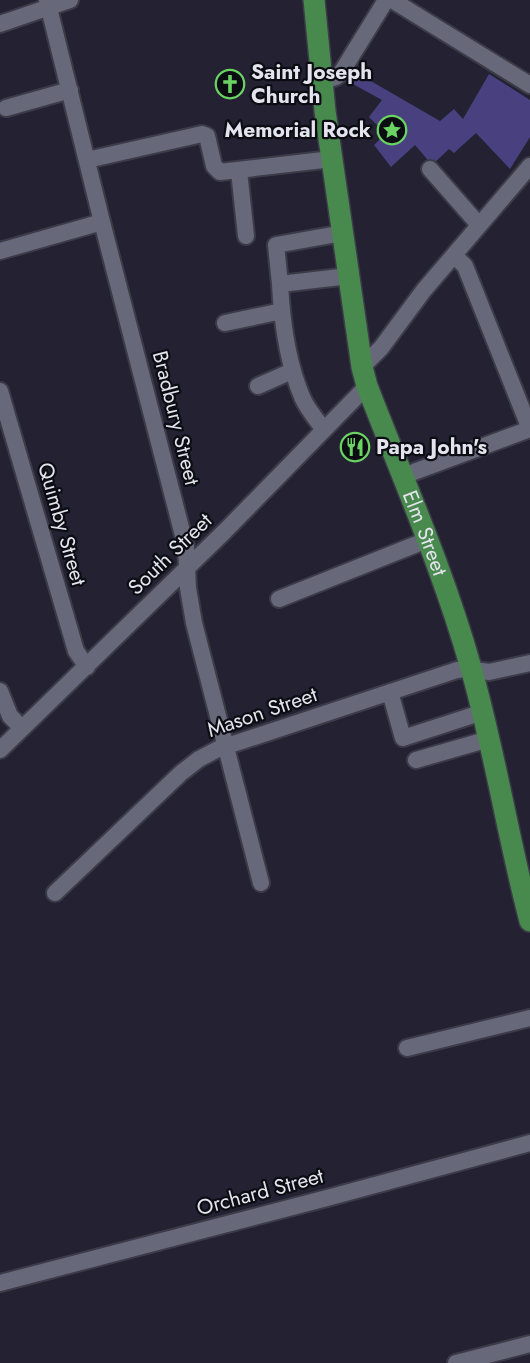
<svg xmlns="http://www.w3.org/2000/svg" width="530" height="1363" viewBox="0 0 530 1363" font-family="Jost,sans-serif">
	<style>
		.green { fill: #49407f }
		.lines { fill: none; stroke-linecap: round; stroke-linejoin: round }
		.minor-casing { stroke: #3c3b48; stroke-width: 20 }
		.major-casing { stroke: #3c3b48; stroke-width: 24 }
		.minor { stroke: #68687b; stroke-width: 16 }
		.major { stroke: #48894e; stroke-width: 21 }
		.labels { text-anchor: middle; stroke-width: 4.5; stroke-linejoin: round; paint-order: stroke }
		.poi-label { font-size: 21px; font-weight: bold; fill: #e4e3ee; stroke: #0c0c13; text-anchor: start }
		.street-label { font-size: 21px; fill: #e4e3ee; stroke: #0c0c13 }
	</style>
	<rect width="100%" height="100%" fill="#232132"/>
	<path class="green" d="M 357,73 L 440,121 L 454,109 L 463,119 L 489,74 L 530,100 L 530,137 L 510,169 L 476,133 L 454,153 L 449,149 L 432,165 L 415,145 L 391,167 L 374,145 L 380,139 L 376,133 L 380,128 L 369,117 L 382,100 L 351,83 Z"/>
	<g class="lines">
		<g class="minor-casing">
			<path id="minor" d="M 47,0 L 102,222 L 186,547 L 188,588 L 194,623 L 261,883
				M 392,0 L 530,85
				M 0,24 L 70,0
				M 321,82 L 336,77 L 341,73 L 386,0
				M 6,108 L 70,90
				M 87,160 L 202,134 L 207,136 L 214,166 L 220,172 L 332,159
				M 430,169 L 479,225
				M 239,171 L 246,236
				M 0,251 L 102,222
				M 454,255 L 465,266 L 530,429
				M 280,284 L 276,245 L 343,233
				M 225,323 L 282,311
				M 362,367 L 381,348 L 424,290 L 530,166
				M 258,386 L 292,371
				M 0,391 L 76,651 L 87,667
				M 324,430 C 317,420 308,410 303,399 C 287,363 282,323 280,284 L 349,276
				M 403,476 L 530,429
				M 279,599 L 427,540
				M 0,691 L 10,716 L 22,728
				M 390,692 L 403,738 L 483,712
				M 0,750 L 225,531 L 367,386
				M 416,760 L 489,739
				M 55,893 L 181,773 L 199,759 L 218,749 L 457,670 L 467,669 L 489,672 L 530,663
				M 407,1048 L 530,1018
				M 0,1283 L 327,1198 L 530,1143
				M 456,1363 L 530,1344"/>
		</g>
		<g class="major-casing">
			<g id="major">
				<path id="s1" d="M 314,0 L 325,111 L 362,367 L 367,386 C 403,479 444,572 471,668 C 495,752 508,838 530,921"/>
			</g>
		</g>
		<use href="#minor" class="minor"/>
		<use href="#major" class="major"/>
	</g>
	<defs>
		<g id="church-ring" transform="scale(1.5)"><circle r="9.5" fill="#0c0c13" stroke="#6ad364" stroke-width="1.5"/><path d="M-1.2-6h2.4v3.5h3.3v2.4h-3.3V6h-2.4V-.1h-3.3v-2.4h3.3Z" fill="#6ad364"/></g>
		<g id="sight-ring" transform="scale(1.5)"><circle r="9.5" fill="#0c0c13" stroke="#6ad364" stroke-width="1.5"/><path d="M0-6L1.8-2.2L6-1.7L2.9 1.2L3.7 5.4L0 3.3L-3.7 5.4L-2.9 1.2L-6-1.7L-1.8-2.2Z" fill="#6ad364"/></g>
		<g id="restaurant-ring" transform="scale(1.5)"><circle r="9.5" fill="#0c0c13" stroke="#6ad364" stroke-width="1.5"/><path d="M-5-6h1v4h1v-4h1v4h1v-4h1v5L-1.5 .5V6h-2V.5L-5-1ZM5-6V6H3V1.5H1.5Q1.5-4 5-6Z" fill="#6ad364"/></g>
	</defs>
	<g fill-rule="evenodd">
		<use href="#church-ring" x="230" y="84"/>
		<use href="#sight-ring" x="392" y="130"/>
		<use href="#restaurant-ring" x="355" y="447"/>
	</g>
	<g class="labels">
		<g class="poi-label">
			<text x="251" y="79">Saint Joseph<tspan x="251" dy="24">Church</tspan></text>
			<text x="371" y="137" text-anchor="end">Memorial Rock</text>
			<text x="376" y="454">Papa John's</text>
		</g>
		<g class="street-label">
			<text transform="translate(176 418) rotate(76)" y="7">Bradbury Street</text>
			<text transform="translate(62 524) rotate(74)" y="7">Quimby Street</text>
			<text dy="7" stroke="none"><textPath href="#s1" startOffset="548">Elm Street</textPath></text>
			<text transform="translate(170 554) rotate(-44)" y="7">South Street</text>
			<text transform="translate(262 712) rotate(-19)" y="7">Mason Street</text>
			<text transform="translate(260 1192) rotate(-15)" y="7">Orchard Street</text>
		</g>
	</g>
</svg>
